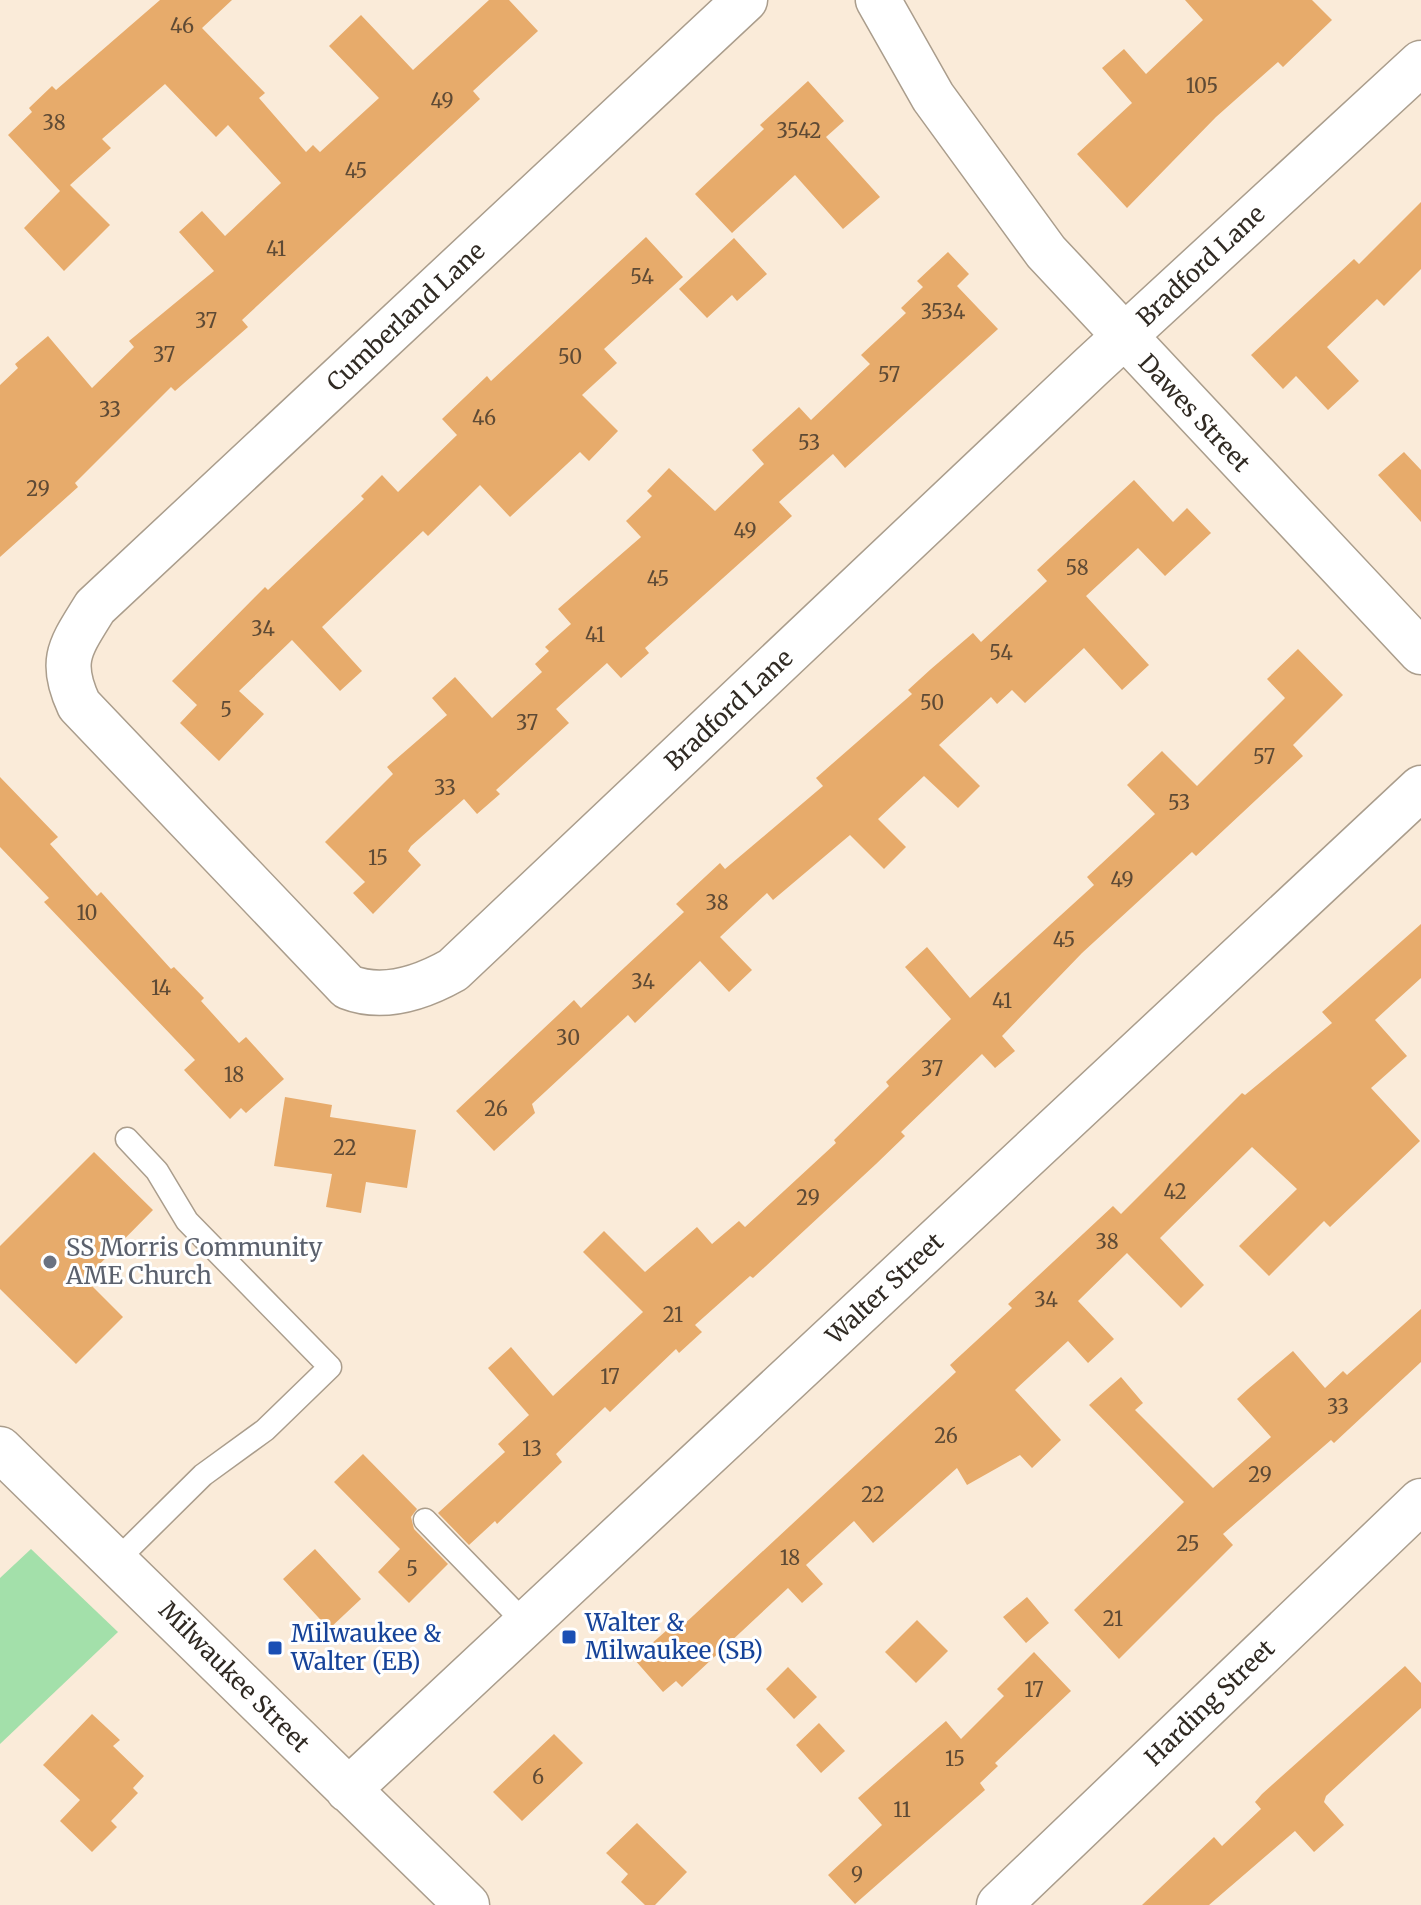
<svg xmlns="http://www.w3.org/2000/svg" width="1421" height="1905" viewBox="0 0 1421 1905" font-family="Merriweather,serif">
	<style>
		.green { fill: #a3e0aa }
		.building { fill: #e7ab6b }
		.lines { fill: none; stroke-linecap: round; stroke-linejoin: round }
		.lane-casing { stroke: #aa9d8c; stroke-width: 25 }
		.street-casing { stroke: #aa9d8c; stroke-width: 47 }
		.secondary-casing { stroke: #aa9d8c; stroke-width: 47 }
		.lane { stroke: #fff; stroke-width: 22 }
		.street { stroke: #fff; stroke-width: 44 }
		.secondary { stroke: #fff; stroke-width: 44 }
		.worship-dot { fill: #6b7280; stroke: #fff; stroke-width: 3 }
		.transit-dot { fill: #1a4fb4; stroke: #fff; stroke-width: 3 }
		.labels { text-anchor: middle; stroke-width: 6; stroke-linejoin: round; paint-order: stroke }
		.number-label { font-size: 20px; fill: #5e4a35 }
		.street-label { font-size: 24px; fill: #302a23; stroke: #fff }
		.worship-label { font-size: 24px; fill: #5b616d; stroke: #fff; text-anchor: start }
		.transit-label { font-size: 24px; fill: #164399; stroke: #fff; text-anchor: start }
	</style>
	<rect width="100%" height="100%" fill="#faebd9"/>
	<path class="green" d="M 31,1549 L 118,1632 L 0,1744 L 0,1578 Z"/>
	<path class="building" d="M 160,0 L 232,0 L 202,28 L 265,93 L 259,98 L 306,152 L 313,145 L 320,152 L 379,98 L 329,46 L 361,15 L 413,70 L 489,0 L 509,0 L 538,31 L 473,91 L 480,99 L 242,320 L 248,327 L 175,391 L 171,387 L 75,483 L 78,487 L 0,557 L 0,385 L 18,368 L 15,364 L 48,336 L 92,388 L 134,347 L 129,341 L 214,271 L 179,232 L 202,211 L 225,236 L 281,183 L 228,125 L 216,137 L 165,84 L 102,139 L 111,148 L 70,185 L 110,225 L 64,271 L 24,228 L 60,191 L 8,135 L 32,112 L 29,108 L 52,86 L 56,90 Z
		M 1185,0 L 1312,0 L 1332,20 L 1283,67 L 1278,62 L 1216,117 L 1127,208 L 1077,154 L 1132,103 L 1102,68 L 1124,49 L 1146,74 L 1203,20 Z
		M 808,81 L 844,121 L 826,137 L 880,197 L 843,229 L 795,175 L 732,233 L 695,194 L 764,129 L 760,125 Z
		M 1421,202 L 1421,269 L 1384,306 L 1377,299 L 1327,347 L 1359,381 L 1328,410 L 1296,376 L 1283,389 L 1251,355 L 1354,259 L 1359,264 Z
		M 646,237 L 683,277 L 604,349 L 617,363 L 582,395 L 618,431 L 589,461 L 580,452 L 510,517 L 480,485 L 428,536 L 423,531 L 322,627 L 362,671 L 340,691 L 292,640 L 239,691 L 264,714 L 219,761 L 180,723 L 197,705 L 172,681 L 265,587 L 268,590 L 364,499 L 361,496 L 382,475 L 398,492 L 457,435 L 442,419 L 487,376 L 491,381 Z
		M 734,238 L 767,274 L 737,301 L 732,295 L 707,318 L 679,289 Z
		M 948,252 L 969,274 L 957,286 L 998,329 L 845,468 L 833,454 L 779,502 L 792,516 L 645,648 L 649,653 L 621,678 L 607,663 L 556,709 L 569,723 L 496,790 L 500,794 L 477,814 L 464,799 L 411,846 L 408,851 L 421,865 L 373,914 L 353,893 L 365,882 L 325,842 L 393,774 L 387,767 L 447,715 L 432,698 L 455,677 L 492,718 L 542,672 L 535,664 L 549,651 L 545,647 L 571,624 L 558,609 L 641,537 L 626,521 L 652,496 L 647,491 L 669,468 L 715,511 L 764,464 L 752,450 L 799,407 L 811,420 L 870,364 L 861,355 L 906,313 L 901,308 L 923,287 L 917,281 Z
		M 1404,452 L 1421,470 L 1421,522 L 1378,475 Z
		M 1134,480 L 1173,522 L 1187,508 L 1211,533 L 1165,576 L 1138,548 L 1086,596 L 1149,665 L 1122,690 L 1084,648 L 1025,703 L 1012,690 L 997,704 L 991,697 L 939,745 L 980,786 L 958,808 L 924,776 L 878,819 L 906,847 L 884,869 L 850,835 L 773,900 L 767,893 L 720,937 L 752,970 L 729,992 L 700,961 L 635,1023 L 628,1015 L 532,1104 L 535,1113 L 494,1151 L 456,1111 L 574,1000 L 581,1008 L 684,912 L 676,904 L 720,863 L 725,869 L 823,786 L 816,778 L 912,694 L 908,690 L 931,669 L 973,633 L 981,642 L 1047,581 L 1037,570 Z
		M 1298,649 L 1343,695 L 1293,745 L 1303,756 L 1196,856 L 1192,852 L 1082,953 L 1002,1036 L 1015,1051 L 995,1068 L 982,1054 L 901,1132 L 905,1136 L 876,1164 L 753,1278 L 750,1276 L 695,1325 L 702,1332 L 679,1353 L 676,1349 L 610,1412 L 605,1407 L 556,1454 L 562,1462 L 497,1524 L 495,1521 L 469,1545 L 438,1513 L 505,1452 L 498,1444 L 529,1415 L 488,1368 L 511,1347 L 553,1396 L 643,1312 L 583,1252 L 604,1231 L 645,1272 L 697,1227 L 712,1244 L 739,1221 L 745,1227 L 836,1143 L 834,1140 L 889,1086 L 886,1082 L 951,1019 L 905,967 L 927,947 L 970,998 L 1094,885 L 1087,877 L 1155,814 L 1127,785 L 1162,751 L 1197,786 L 1285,698 L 1267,679 Z
		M 0,777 L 58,837 L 50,844 L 97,896 L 101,892 L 171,969 L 174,967 L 204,998 L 201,1001 L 239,1043 L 246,1037 L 284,1079 L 246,1113 L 241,1108 L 230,1119 L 184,1070 L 195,1060 L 44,902 L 49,898 L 0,847 Z
		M 1421,924 L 1421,978 L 1375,1020 L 1407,1056 L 1371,1088 L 1420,1141 L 1330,1227 L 1324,1221 L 1269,1276 L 1239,1246 L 1297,1189 L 1252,1147 L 1160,1238 L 1204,1285 L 1181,1308 L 1127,1253 L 1078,1301 L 1114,1339 L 1088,1363 L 1068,1341 L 1015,1390 L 1061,1440 L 1032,1468 L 1020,1455 L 967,1485 L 957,1468 L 873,1543 L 854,1521 L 806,1565 L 823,1584 L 802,1603 L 788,1588 L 682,1687 L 676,1681 L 663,1692 L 634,1659 L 675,1623 L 680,1628 L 956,1372 L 950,1365 L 1012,1308 L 1008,1304 L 1113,1206 L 1121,1214 L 1242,1093 L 1245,1095 L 1332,1023 L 1322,1012 Z
		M 285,1097 L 332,1105 L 330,1117 L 416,1130 L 407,1188 L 366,1182 L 361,1213 L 326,1207 L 332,1174 L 274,1166 Z
		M 94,1152 L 153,1210 L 85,1279 L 123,1317 L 76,1364 L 0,1289 L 0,1246 Z
		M 1421,1309 L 1421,1362 L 1334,1443 L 1331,1440 L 1223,1534 L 1233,1545 L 1119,1659 L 1074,1610 L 1184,1502 L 1089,1405 L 1121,1377 L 1143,1403 L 1135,1410 L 1213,1488 L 1271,1437 L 1237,1399 L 1248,1389 L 1293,1351 L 1325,1388 L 1343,1371 L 1347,1375 Z
		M 363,1454 L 417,1509 L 411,1517 L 414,1529 L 448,1564 L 409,1603 L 378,1572 L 400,1549 L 334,1482 Z
		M 315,1549 L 361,1599 L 329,1629 L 283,1579 Z
		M 1027,1597 L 1049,1623 L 1026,1643 L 1003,1617 Z
		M 917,1620 L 948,1651 L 916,1683 L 885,1652 Z
		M 1034,1652 L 1071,1691 L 995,1763 L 998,1766 L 980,1783 L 985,1790 L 855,1904 L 828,1875 L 882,1825 L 858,1798 L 946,1721 L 961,1739 L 1004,1696 L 997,1689 Z
		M 1405,1666 L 1421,1683 L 1421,1708 L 1326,1796 L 1324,1802 L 1344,1825 L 1314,1852 L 1295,1831 L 1209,1905 L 1142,1905 L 1214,1837 L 1222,1846 L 1261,1809 L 1255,1802 L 1262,1794 Z
		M 788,1667 L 817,1697 L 794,1719 L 766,1689 Z
		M 92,1714 L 120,1740 L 113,1746 L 144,1776 L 133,1788 L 138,1793 L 111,1821 L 117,1827 L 92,1852 L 60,1821 L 80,1800 L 43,1765 Z
		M 819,1723 L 845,1751 L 821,1773 L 796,1745 Z
		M 554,1734 L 583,1763 L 522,1821 L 493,1792 Z
		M 637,1823 L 687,1872 L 655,1905 L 645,1905 L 621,1882 L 628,1874 L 606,1853 Z"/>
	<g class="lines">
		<g class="lane-casing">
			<path id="lane" d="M 425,1520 L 526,1624
				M 116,1561 L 203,1475 L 265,1430 L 330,1367 L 187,1221 L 157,1171 L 127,1139"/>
		</g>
		<g class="street-casing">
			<path id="street" d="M 745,0 L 95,607 C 71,646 58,660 79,705 L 348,987 C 384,1001 421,988 453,970 L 1092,366 L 1421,63
				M 878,0 L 933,97 L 1046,252 L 1421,652
				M 999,1905 L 1421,1501"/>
		</g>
		<g class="secondary-casing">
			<path id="secondary" d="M 0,1449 L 467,1905
				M 348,1790 L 1421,788"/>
		</g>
		<use href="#lane" class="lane"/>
		<use href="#street" class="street"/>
		<use href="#secondary" class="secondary"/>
	</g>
	<circle class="worship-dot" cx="50" cy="1262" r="8"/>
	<g class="transit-dot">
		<rect x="561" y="1629" width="16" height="16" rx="4"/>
		<rect x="267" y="1640" width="16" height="16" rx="4"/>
	</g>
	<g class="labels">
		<g class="number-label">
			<text x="182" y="33">46</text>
			<text x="1202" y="93">105</text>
			<text x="442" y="108">49</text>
			<text x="54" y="130">38</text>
			<text x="799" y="138">3542</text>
			<text x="356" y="178">45</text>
			<text x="276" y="256">41</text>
			<text x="642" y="284">54</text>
			<text x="943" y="319">3534</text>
			<text x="206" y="328">37</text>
			<text x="164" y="362">37</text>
			<text x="570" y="364">50</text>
			<text x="889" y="382">57</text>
			<text x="110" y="417">33</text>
			<text x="484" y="425">46</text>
			<text x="809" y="450">53</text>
			<text x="38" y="496">29</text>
			<text x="745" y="538">49</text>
			<text x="1077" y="575">58</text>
			<text x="658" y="586">45</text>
			<text x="263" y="636">34</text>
			<text x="595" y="642">41</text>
			<text x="1001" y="660">54</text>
			<text x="932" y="710">50</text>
			<text x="226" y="717">5</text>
			<text x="527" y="730">37</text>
			<text x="1264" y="764">57</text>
			<text x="445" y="795">33</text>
			<text x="1179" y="810">53</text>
			<text x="378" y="865">15</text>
			<text x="1122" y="887">49</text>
			<text x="717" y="910">38</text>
			<text x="87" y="920">10</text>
			<text x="1064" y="947">45</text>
			<text x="643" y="989">34</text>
			<text x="161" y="995">14</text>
			<text x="1002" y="1008">41</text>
			<text x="568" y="1045">30</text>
			<text x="932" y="1076">37</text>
			<text x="234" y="1082">18</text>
			<text x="496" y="1116">26</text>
			<text x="345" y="1155">22</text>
			<text x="1175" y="1199">42</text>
			<text x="808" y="1205">29</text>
			<text x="1107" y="1249">38</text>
			<text x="1046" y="1307">34</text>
			<text x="673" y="1322">21</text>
			<text x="610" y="1384">17</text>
			<text x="1338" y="1414">33</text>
			<text x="946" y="1443">26</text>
			<text x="532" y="1456">13</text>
			<text x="1260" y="1482">29</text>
			<text x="873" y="1502">22</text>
			<text x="1188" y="1551">25</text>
			<text x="790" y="1565">18</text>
			<text x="412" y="1576">5</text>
			<text x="1113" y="1626">21</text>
			<text x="1034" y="1697">17</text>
			<text x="955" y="1766">15</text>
			<text x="538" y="1784">6</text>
			<text x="902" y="1817">11</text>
			<text x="857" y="1882">9</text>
		</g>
		<g class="street-label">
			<text transform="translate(1201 266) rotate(-43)" y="8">Bradford Lane</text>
			<text transform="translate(406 317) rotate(-43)" y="8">Cumberland Lane</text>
			<text transform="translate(1194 413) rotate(47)" y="8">Dawes Street</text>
			<text transform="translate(729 710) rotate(-43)" y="8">Bradford Lane</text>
			<text transform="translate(885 1289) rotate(-43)" y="8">Walter Street</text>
			<text transform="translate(234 1677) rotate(45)" y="8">Milwaukee Street</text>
			<text transform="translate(1210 1703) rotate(-44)" y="8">Harding Street</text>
		</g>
		<g class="worship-label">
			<text x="66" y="1256">SS Morris Community<tspan x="66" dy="28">AME Church</tspan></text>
		</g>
		<g class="transit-label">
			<text x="585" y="1631">Walter &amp;<tspan x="585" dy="28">Milwaukee (SB)</tspan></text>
			<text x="291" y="1642">Milwaukee &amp;<tspan x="291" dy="28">Walter (EB)</tspan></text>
		</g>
	</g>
</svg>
